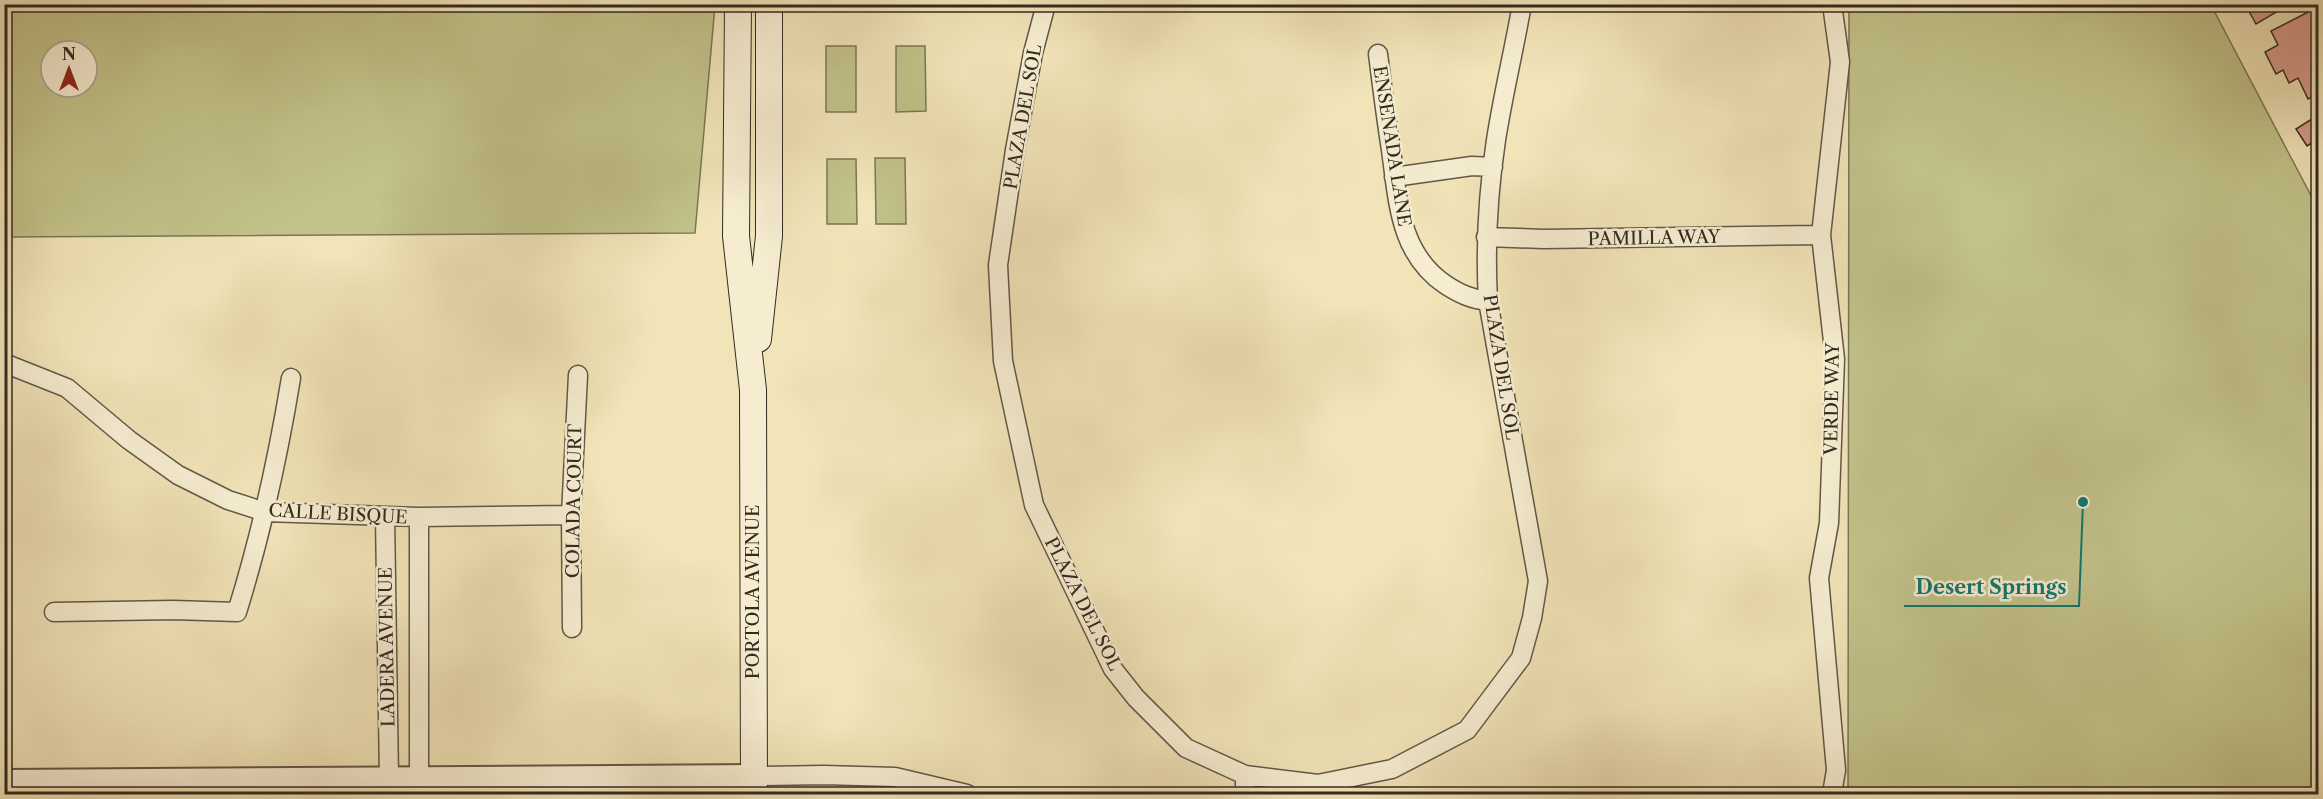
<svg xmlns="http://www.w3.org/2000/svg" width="2323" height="799" viewBox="0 0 2323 799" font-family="'Libre Caslon Text',serif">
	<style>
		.green { fill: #c2c28a; stroke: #7a7656; stroke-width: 1.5; fill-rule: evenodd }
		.building { fill: #d99c8b; stroke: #332a21; stroke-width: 1.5 }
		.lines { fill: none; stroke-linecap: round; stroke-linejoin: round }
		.minor-casing { stroke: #625847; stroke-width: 21 }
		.tertiary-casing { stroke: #625847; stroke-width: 26 }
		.secondary-casing { stroke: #332a21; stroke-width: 28 }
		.minor { stroke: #f6edd1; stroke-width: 18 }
		.tertiary { stroke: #f6edd1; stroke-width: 22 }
		.secondary { stroke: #f6edd1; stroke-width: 26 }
		.labels { text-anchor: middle; stroke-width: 5; stroke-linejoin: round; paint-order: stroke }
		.street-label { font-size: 18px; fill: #332a21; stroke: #f6edd1 }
		.leader { fill: none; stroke: #0f766e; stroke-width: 2 }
		.callout-dot { fill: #0f766e; stroke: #f6edd1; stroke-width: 2 }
		.callout-label { font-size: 20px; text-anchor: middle; font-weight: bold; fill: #0f766e; stroke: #f6edd1; stroke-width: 5; stroke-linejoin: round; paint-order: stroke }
	</style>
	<rect width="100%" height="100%" fill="#f1e4b8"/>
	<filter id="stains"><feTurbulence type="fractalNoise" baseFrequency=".00333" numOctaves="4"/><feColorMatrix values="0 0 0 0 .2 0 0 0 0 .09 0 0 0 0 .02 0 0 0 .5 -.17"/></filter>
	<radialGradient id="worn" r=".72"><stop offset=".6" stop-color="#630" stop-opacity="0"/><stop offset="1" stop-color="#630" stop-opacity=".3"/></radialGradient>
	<path class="green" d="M 4,5 L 715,5 L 695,233 L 5,237 ZM 51,51 L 87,51 L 87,87 L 51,87 Z
		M 1849,5 L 2211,5 L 2318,209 L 2318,794 L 1848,794 Z
		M 856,46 L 856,112 L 826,112 L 826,46 Z
		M 896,46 L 925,46 L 926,111 L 896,112 Z
		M 875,158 L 905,158 L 906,224 L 876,224 Z
		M 827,159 L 856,159 L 857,224 L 827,224 Z"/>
	<path class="building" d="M 2245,4 L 2290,4 L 2256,24 Z
		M 2318,7 L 2318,30 L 2311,34 L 2318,48 L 2318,94 L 2308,99 L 2298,78 L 2289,83 L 2283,70 L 2276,74 L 2265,52 L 2278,45 L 2271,31 Z
		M 2318,115 L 2318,146 L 2315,141 L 2307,146 L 2296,129 Z"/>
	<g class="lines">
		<g class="minor-casing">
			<path id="minor" d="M 1046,4 L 1033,53 L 1015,150 L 998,265 L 1003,361 L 1034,505 L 1113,669 L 1136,698 L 1186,748 L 1245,775 L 1318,784 L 1392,769 L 1467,730 L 1521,658 L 1532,618 L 1538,581 L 1488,301 C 1485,247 1488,193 1496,140 C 1503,95 1514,50 1522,4
				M 1832,4 L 1840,62 L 1821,235 L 1835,359 L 1829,523 L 1819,578 L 1836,770 L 1832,794
				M 1378,54 C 1382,86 1386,118 1391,150 C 1398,200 1399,254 1446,285 C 1460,294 1471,299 1488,301
				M 1394,177 L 1472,166 L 1493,167
				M 1486,237 L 1544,239 L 1821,235
				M 4,363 L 67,388 L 129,440 L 178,475 L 228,500 L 265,512 L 419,517 L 571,515
				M 385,516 L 389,779
				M 419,517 L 419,779
				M 54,612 L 173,610 L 237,612 C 261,535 278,457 291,378
				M 572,628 L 571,515 L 578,375
				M 754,776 L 824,775 L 895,777 L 967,794
				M 591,777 L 591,794
				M 1245,794 L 1245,775"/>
		</g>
		<g class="tertiary-casing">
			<path id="tertiary" d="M 4,781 L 754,776"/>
		</g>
		<g class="secondary-casing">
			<path id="secondary" d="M 738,4 L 736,236 L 753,390 L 754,794
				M 758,339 L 769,236 L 769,4"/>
		</g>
		<use href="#minor" class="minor"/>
		<use href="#tertiary" class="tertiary"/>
		<use href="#secondary" class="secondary"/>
	</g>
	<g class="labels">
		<g class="street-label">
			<text transform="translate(1023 117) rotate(-80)" y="6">PLAZA DEL SOL</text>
			<text transform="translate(1392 146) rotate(81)" y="6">ENSENADA LANE</text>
			<text transform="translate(1654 238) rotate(-1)" y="6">PAMILLA WAY</text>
			<text transform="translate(1501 367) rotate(81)" y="6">PLAZA DEL SOL</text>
			<text transform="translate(1832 399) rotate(-89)" y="6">VERDE WAY</text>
			<text transform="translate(574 501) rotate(-89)" y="6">COLADA COURT</text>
			<text transform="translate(338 514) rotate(3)" y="6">CALLE BISQUE</text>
			<text transform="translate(753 592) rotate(-90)" y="6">PORTOLA AVENUE</text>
			<text transform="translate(1083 604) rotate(63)" y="6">PLAZA DEL SOL</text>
			<text transform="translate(387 647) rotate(-91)" y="6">LADERA AVENUE</text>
		</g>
	</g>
	<path class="leader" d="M2083 502L2079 606H1904"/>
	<circle class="callout-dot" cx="2083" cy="502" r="6"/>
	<g class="callout-label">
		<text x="1991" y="594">Desert Springs</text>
	</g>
	<rect width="2323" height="799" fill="none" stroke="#f1e4b8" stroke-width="24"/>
	<rect x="6" y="6" width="2311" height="787" fill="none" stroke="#332a21" stroke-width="3"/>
	<rect x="12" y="12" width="2299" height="775" fill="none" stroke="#332a21" stroke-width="1.5"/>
	<g transform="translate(69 69)"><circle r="28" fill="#f6edd1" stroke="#a89f8b" stroke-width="1.5"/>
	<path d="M0-4.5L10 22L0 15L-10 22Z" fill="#8f2418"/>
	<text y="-9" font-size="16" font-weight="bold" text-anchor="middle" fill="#332a21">N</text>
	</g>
	<rect width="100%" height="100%" filter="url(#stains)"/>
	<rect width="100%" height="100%" fill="url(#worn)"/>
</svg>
